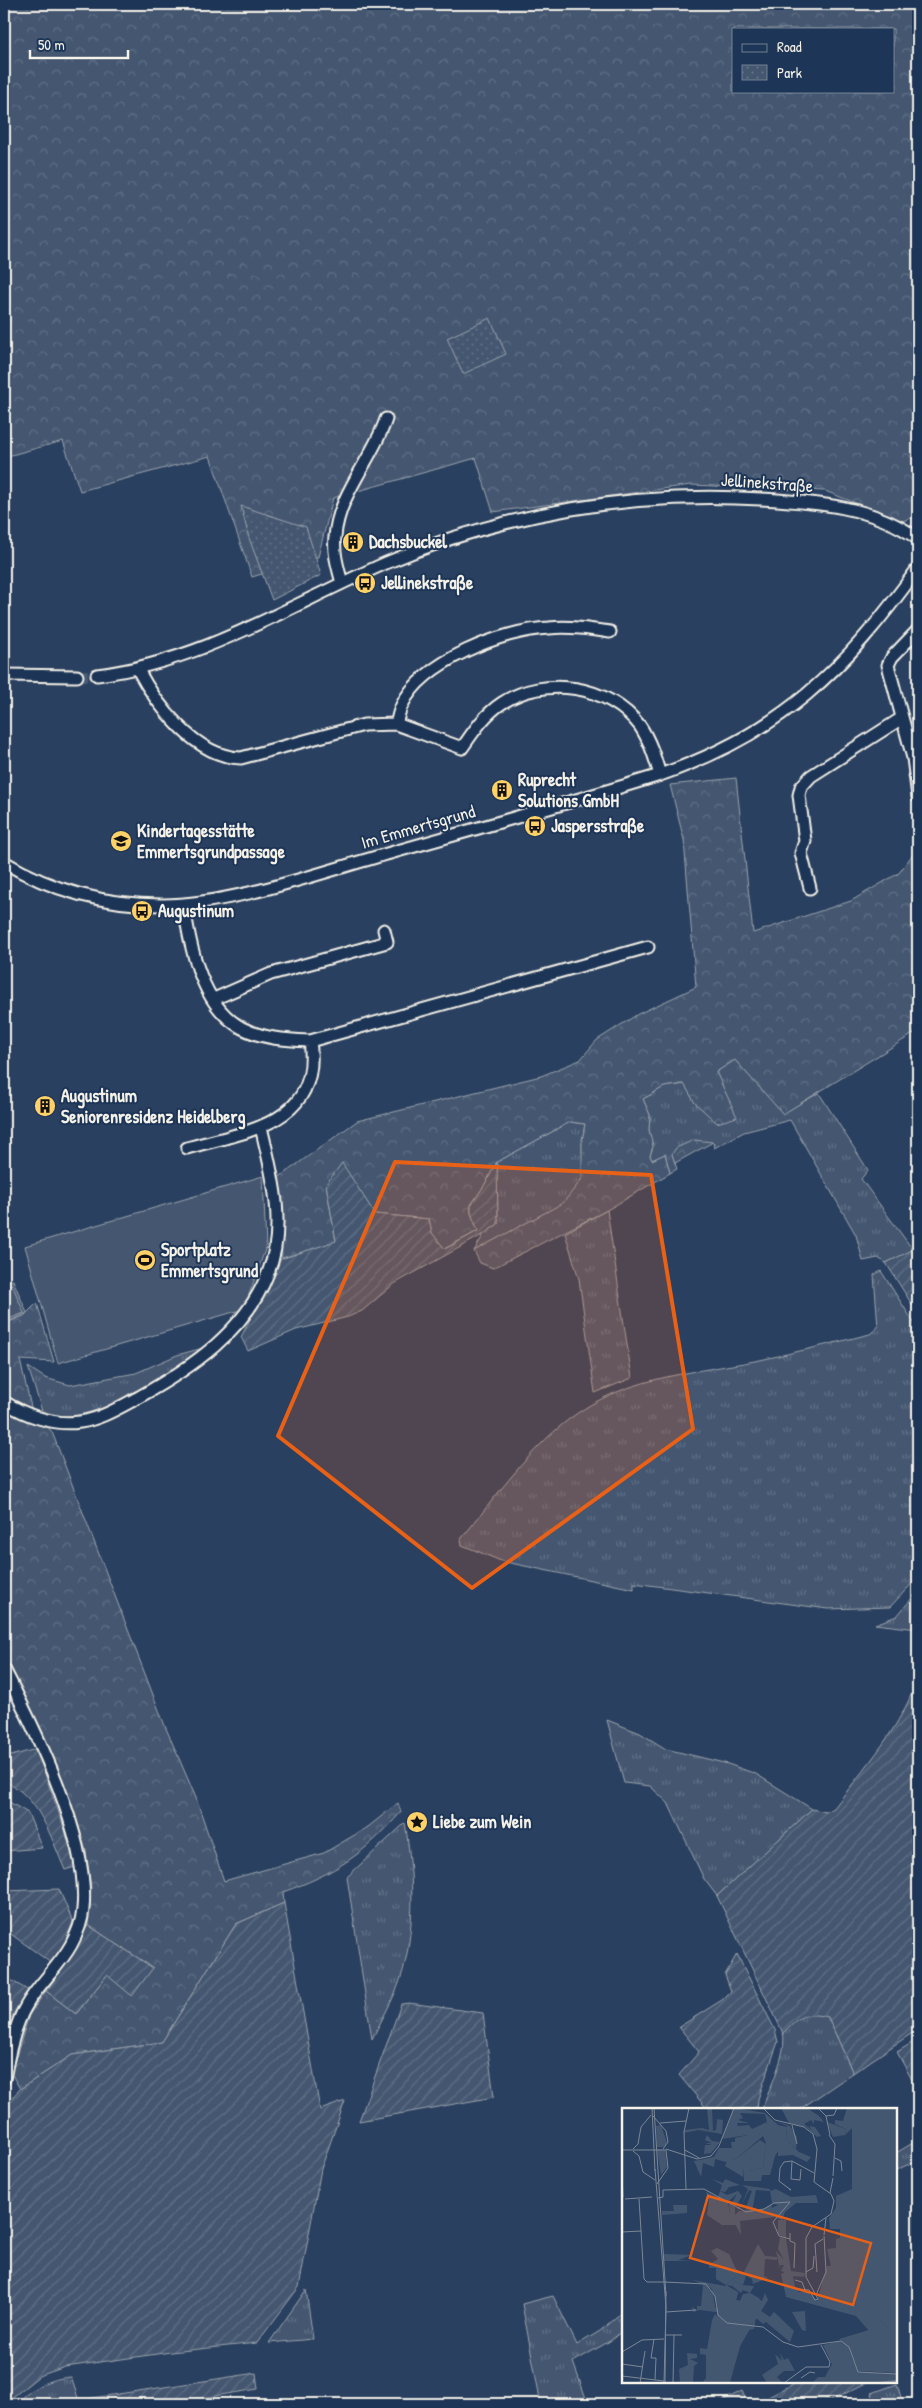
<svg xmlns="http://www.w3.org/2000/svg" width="922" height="2408" viewBox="0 0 922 2408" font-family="'Patrick Hand',sans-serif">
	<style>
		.grass { fill: url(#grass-tufts); stroke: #9ca4ac }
		.forest { fill: url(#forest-crowns); stroke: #9ca4ac; fill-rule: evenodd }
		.park { fill: url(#park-dots); stroke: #9ca4ac }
		.garden { fill: url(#garden-furrows); stroke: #9ca4ac }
		.pitch { fill: #445771; stroke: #9ca4ac }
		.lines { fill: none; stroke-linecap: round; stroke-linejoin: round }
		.street-tunnel { stroke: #485b74; stroke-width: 11; stroke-dasharray: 11 5.5; stroke-linecap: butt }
		.street-casing { stroke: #f4f1e8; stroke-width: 15 }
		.street { stroke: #1d3557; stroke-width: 11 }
		.marked { fill: #e96117; fill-opacity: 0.2; stroke: #e96117; stroke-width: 4; stroke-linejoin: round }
		.labels { text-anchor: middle; stroke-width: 4; stroke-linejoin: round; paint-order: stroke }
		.street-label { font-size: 18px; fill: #f4f1e8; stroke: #1d3557 }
		.poi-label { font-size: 18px; font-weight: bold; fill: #f4f1e8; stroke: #1d3557; text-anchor: start }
		.inset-river { fill: none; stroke: #6a788a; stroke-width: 2.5 }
		.inset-road { fill: none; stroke: #7b8796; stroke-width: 1 }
		.view { fill: #e96117; fill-opacity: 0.15; stroke: #e96117; stroke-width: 2.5 }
		.inset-edge { fill: none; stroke: #f4f1e8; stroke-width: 2.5 }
	</style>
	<defs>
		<pattern id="grass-tufts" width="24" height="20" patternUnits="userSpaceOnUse" patternTransform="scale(1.25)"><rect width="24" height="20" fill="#445771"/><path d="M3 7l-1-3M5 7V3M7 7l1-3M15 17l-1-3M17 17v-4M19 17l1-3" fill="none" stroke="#607085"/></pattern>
		<pattern id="forest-crowns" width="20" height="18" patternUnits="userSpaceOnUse" patternTransform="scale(1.25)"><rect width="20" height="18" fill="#445771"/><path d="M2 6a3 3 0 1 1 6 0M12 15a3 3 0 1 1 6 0" fill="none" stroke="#607085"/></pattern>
		<pattern id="park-dots" width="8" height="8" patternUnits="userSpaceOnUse" patternTransform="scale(1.25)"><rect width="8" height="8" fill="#445771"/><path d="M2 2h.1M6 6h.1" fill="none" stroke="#607085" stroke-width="1.8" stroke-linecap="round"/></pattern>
		<pattern id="garden-furrows" width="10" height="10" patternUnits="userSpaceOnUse" patternTransform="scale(1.25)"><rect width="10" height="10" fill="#445771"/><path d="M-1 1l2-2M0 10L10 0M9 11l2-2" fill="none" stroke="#607085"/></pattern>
	</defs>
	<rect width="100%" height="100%" fill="#2a4060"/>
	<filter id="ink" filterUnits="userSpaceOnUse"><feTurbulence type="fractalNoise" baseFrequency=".02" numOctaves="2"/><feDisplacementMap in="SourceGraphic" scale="10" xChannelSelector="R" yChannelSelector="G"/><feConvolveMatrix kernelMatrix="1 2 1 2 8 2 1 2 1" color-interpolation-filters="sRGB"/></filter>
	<g filter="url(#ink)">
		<path class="grass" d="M 735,1060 L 783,1113 L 819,1093 L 868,1170 L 861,1179 L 913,1250 L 886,1263 L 878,1258 L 863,1261 L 856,1235 L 790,1120 L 744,1132 L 714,1148 L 713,1142 L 672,1154 L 677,1169 L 670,1173 L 665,1154 L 652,1160 L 650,1156 L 653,1146 L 649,1130 L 650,1115 L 643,1099 L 664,1087 L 685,1084 L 695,1103 L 736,1117 L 716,1072 Z
			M 570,1122 L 585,1124 L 582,1141 L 583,1179 L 563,1204 L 474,1251 L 484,1234 L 498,1224 L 497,1162 Z
			M 607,1210 L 632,1378 L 595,1393 L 579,1279 L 565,1233 Z
			M 881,1271 L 918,1329 L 918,1577 L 890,1607 L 828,1609 L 634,1583 L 634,1589 L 501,1561 L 462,1545 L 461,1539 C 497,1496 532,1444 579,1412 C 632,1376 699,1372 760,1360 C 797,1352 834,1343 870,1334 L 878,1327 L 874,1275 Z
			M 207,1347 C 171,1376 125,1404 79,1415 C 67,1418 54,1415 42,1411 L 28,1367 L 45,1378 L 70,1385 L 136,1373 L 177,1355 Z
			M 918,1591 L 918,1629 L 875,1624 L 897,1616 Z
			M 607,1720 L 640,1733 L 666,1749 L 728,1764 L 756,1774 L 812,1809 L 717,1896 L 704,1879 L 668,1803 L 650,1786 L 624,1783 Z
			M 405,1823 C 414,1875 417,1941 396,1991 C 389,2007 380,2023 372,2039 L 347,1877 Z
			M 814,2014 L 828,2017 L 853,2073 L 800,2109 L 762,2109 C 769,2090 788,2052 783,2033 L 799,2016 Z
			M 918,2140 L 918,2160 L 896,2170 L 896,2153 Z
			M 306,2290 L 313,2339 L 269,2343 Z
			M 553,2296 L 577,2345 L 600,2331 L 623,2311 L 623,2330 L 610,2341 L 573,2362 L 588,2404 L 541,2404 L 522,2304 Z
			M 71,2377 L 80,2404 L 16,2404 C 33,2387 47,2379 71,2377 Z
			M 897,2384 L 903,2404 L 875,2404 L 872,2393 Z"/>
		<path class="forest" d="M 4,4 L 918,4 L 918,516 L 902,521 L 825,491 L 691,485 L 493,512 L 476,458 L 333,498 L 318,557 L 252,577 L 210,456 L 80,491 L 63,441 L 4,457 ZM 733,29 L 893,29 L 893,91 L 733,91 Z
			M 736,778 L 753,933 L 851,901 L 899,873 L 918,847 L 918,1031 L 783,1114 L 735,1060 L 716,1072 L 737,1117 L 717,1123 L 695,1103 L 684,1084 L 664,1087 L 643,1099 L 650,1115 L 649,1130 L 653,1146 L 650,1156 L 652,1160 L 665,1154 L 670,1173 L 607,1210 L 493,1268 L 480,1263 L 474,1251 L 563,1203 L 582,1179 L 582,1141 L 585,1124 L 570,1122 L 497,1162 L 484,1186 L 471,1205 L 471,1213 L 478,1231 L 444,1249 L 432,1233 L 429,1219 L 375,1214 L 326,1184 L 336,1242 L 282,1258 L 278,1178 L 357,1121 L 541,1076 L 580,1060 L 597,1040 L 638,1014 L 696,987 L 684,840 L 670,785 Z
			M 694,1140 L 713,1142 L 675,1163 L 672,1154 L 676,1148 Z
			M 37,1303 L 54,1362 L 20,1360 L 31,1407 L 52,1432 L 165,1726 L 196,1798 L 224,1881 L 324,1853 L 368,1827 L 398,1803 L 401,1812 C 366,1853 334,1874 283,1892 L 284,1903 L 236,1924 L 162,2042 L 72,2055 L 20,2089 L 11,2073 L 29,2015 L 46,1991 L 76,2014 L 107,1975 L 153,1968 L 88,1925 L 91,1888 L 86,1851 L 72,1805 L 32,1711 L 4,1654 L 4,1324 L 24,1316 Z"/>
		<path class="park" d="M 490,318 L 506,354 L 463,374 L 447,338 Z
			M 241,506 L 306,527 L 321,575 L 272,600 L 249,538 Z
			M 13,1280 L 27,1313 L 4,1324 L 4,1282 Z"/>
		<path class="garden" d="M 497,1162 L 498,1224 L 484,1234 L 394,1284 L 362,1311 L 348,1317 L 296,1330 L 248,1351 L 241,1337 L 281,1259 L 336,1241 L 326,1184 L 342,1163 L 375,1214 L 429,1219 L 432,1233 L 445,1249 L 478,1231 L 471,1213 L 471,1205 L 484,1186 Z
			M 918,1247 L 918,1314 L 886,1263 Z
			M 918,1676 L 918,2029 L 853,2073 L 828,2017 C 804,2012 799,2016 783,2033 L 717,1896 L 812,1809 L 826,1812 L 834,1808 C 865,1767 903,1726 918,1676 Z
			M 36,1749 L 65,1830 L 75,1867 L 65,1870 C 50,1836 40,1797 4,1781 L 4,1758 Z
			M 4,1799 L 28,1813 L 42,1848 L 4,1851 Z
			M 59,1889 L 73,1922 L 65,1942 L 51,1963 L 4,1929 L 4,1891 Z
			M 284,1903 L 320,2110 L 345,2101 L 321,2169 L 299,2287 L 257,2343 L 171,2352 L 65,2367 L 39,2376 L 4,2404 L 4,2118 L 6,2104 L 20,2089 L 72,2055 L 162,2042 L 236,1924 Z
			M 88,1925 L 153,1968 L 132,1996 L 107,1975 L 76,2014 L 46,1991 L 69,1960 Z
			M 737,1954 L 775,2030 L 778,2042 L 758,2099 L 757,2109 L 707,2109 L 679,2075 L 699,2052 L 679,2027 L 722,2000 L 731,1991 L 725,1975 Z
			M 4,1976 L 29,1991 L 8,2022 L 4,2035 Z
			M 409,2003 L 483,2013 L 494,2097 L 359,2121 L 401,2004 Z
			M 918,2039 L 918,2091 L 897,2052 Z
			M 256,2373 L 258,2389 L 164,2404 L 80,2404 L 79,2400 Z
			M 797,2382 L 868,2382 L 824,2404 L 755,2404 Z
			M 742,2391 L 748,2404 L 716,2404 Z"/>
		<path class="pitch" d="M 263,1176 L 266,1247 L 244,1309 L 58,1363 L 25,1246 Z
			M 12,1284 L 24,1313 L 4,1321 L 4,1287 Z"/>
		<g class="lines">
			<path class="street-tunnel" d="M 77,676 L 97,675"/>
			<g class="street-casing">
				<path id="street" d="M 342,583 C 338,568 333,552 335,537 C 338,494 373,459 386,419
					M 918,630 L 892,657 L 888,665 L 913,758 L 918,797
					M 137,668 C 156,704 195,757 241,758 L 364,725 L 396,724 C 398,718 399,711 402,705 C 423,661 503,630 549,628 C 570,626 590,629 610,632
					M 4,675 L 77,676
					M 97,675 C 202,662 290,605 386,563 C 503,513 634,491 761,499 C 814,502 874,506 918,539
					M 396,724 L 462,748 C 474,731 484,715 502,703 C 545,675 609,685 640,726 C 650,741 655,758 660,775
					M 4,862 C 52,891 106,905 162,905 C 228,905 313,875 376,857 C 471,830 566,804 660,775 C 781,733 845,670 918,568
					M 810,888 L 801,853 L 805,841 L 799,795 L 801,787 L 811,776 L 902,718
					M 184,904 C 189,944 202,1007 242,1028 C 263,1039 287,1040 310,1041
					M 214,999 L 271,974 L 387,942 L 384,930
					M 187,1148 C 247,1131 322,1124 310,1041 L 648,947
					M 4,1402 C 25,1415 54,1426 80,1422 C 101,1419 120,1407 139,1397 C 191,1368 246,1331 268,1273 C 287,1227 272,1173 261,1127
					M 4,1669 C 36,1731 90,1840 83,1909 C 82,1922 77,1934 71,1945 C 59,1967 38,1984 26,2006 C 14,2026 8,2056 4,2079"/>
			</g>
			<use href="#street" class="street"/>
		</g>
	</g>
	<path class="marked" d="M 395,1162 L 651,1175 L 693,1429 L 472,1588 L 278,1436 Z"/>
	<defs>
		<g id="building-disc" transform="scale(1.125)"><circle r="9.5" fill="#ffd166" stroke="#1d3557"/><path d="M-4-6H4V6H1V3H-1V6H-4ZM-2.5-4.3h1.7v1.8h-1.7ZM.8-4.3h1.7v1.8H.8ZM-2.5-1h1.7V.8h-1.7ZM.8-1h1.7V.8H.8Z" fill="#111"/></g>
		<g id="bus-disc" transform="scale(1.125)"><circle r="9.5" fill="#ffd166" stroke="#1d3557"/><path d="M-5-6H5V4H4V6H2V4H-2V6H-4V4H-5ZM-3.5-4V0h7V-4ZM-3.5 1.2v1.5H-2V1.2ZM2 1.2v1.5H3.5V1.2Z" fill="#111"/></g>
		<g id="school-disc" transform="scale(1.125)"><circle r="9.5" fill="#ffd166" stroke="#1d3557"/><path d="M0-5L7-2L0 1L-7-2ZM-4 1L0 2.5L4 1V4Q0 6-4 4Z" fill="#111"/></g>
		<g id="stadium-disc" transform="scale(1.125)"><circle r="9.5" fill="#ffd166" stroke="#1d3557"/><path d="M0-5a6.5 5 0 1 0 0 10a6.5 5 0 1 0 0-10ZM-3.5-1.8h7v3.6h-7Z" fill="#111"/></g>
		<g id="sight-disc" transform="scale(1.125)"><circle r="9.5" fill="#ffd166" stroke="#1d3557"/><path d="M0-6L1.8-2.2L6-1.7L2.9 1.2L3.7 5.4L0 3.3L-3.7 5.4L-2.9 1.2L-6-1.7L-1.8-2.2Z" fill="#111"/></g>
	</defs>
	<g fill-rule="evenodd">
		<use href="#building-disc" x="353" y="542"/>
		<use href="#bus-disc" x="365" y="583"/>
		<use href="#building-disc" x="502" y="790"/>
		<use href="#bus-disc" x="535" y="826"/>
		<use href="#school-disc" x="121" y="841"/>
		<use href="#bus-disc" x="142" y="911"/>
		<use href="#building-disc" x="45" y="1106"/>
		<use href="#stadium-disc" x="145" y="1260"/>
		<use href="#sight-disc" x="417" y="1822"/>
	</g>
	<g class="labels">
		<g class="street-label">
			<text transform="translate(767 483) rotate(4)" y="6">Jellinekstraße</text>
			<text transform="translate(418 827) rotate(-16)" y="6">Im Emmertsgrund</text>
		</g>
		<g class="poi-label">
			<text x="369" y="548">Dachsbuckel</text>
			<text x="381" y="589">Jellinekstraße</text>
			<text x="518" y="786">Ruprecht<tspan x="518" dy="21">Solutions GmbH</tspan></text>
			<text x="551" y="832">Jaspersstraße</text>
			<text x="137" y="837">Kindertagesstätte<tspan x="137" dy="21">Emmertsgrundpassage</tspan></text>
			<text x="158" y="917">Augustinum</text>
			<text x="61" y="1102">Augustinum<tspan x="61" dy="21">Seniorenresidenz Heidelberg</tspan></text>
			<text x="161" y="1256">Sportplatz<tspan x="161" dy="21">Emmertsgrund</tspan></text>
			<text x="433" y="1828">Liebe zum Wein</text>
		</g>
	</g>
	<g transform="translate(622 2108)">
		<rect width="275" height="275" fill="#2a4060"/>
		<path d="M 151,12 L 168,18 L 175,29 L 174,41 L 164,31 L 165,18 ZM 205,14 L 224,21 L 223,27 L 211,29 ZM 39,17 L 45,35 L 42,39 L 35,39 L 34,18 ZM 138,32 L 144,36 L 141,60 L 127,63 L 129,49 L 122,58 L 121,69 L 103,58 L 105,53 L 114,51 ZM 90,71 L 101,75 L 103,71 L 118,77 L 107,79 L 103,84 L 98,83 L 100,77 ZM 136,136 L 143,148 L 155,149 L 155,152 L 143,151 L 142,168 L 146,170 L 131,176 L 130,171 L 121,166 ZM 42,146 L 70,147 L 56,152 L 70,153 L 42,153 ZM 114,168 L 116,169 L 110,178 L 104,177 L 116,184 L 114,192 L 118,193 L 127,185 L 140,193 L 143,185 L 146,192 L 139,203 L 148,209 L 152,204 L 172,223 L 168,234 L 144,214 L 141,216 L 134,210 L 132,221 L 126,222 L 118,238 L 108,275 L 80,275 L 84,270 L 84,247 L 78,246 L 78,240 L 85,241 L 90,212 L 93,206 L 97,212 L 97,202 L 89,180 L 71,172 L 103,178 ZM 81,177 L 84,177 L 91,186 L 94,204 L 78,202 L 71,204 L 70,199 L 75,202 L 75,198 L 79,198 Z" fill="#445771"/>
		<path d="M 159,0 L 185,0 L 197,8 L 202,14 L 192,12 L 192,16 L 189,12 L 182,16 L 190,22 L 187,18 L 193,19 L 199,28 L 195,29 L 184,19 L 167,15 ZM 225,0 L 275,0 L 275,265 L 236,263 L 228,242 L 217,231 L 247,222 L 270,224 L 260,214 L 245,217 L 234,208 L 164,189 L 159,166 L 163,164 L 159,163 L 162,157 L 158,157 L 158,161 L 154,143 L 162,152 L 156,141 L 158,129 L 164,131 L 169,163 L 183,165 L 182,169 L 171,168 L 173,179 L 177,184 L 186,184 L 195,193 L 205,158 L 209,158 L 205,141 L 214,140 L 214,131 L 218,130 L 218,121 L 208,121 L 207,110 L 214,100 L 214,88 L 230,81 L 230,20 L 223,27 L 224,21 L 213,16 L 213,12 L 221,13 ZM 164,31 L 177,44 L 189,49 L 185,54 L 171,47 L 156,48 L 156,41 ZM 35,41 L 43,42 L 45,59 L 39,67 ZM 154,81 L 169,89 L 194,87 L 196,95 L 174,95 L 163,104 L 160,112 L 153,109 L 118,113 L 119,127 L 108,106 L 107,95 L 113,99 L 113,107 L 117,103 L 140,102 L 149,96 L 150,100 L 156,97 L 150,95 L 148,83 ZM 113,173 L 121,177 L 132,178 L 128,185 L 121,182 L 119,185 L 110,178 ZM 183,203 L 184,223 L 180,222 L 170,204 ZM 218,233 L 226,239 L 236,264 L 275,266 L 275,275 L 190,275 L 196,269 L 203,269 L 210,256 L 201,237 Z" fill="#445771"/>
		<path d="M 110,182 L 116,185 L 114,192 L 118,193 L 121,186 L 128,185 L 137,190 L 141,199 L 118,238 L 107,275 L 84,275 L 95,204 L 87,202 L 88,198 L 95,200 L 97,193 L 106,192 ZM 253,201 L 260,214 L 271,224 L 248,224 L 234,208 L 233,203 Z" fill="#445771"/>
		<path d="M 85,0 L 90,0 L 91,23 L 94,22 L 95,11 L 101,12 L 100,26 L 76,22 L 62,25 L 62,22 L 80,20 L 87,22 ZM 112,0 L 143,5 L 156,17 L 165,19 L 164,31 L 153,48 L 148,67 L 140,67 L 139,73 L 122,73 L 121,52 L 129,48 L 130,58 L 135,57 L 127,63 L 141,60 L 144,35 L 141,28 L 114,51 L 104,54 L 93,51 L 92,59 L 81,55 L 79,69 L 72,53 L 92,49 L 97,40 L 110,40 L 109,34 L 113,34 L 113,30 L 126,27 L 100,31 ZM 118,5 L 143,6 L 145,14 L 130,21 L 127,17 L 116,18 L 115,15 L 127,15 L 116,12 L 121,10 ZM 85,27 L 90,33 L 98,34 L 89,45 L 82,46 L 83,37 L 90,37 L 83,35 L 90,35 L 83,32 ZM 120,77 L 148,81 L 148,83 L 134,82 L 130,103 L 121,103 L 125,102 L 130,99 L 123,102 L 130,83 L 127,82 L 117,102 L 115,100 L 120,96 L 126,81 ZM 98,83 L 105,87 L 116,83 L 120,88 L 114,98 L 110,95 L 115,86 L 107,93 L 102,92 L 106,94 L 108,106 L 115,117 L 100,117 L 85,107 L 87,92 L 84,84 L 96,89 ZM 51,97 L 65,97 L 65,105 L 40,107 L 40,103 L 52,103 ZM 95,140 L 107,146 L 114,161 L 124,168 L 121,177 L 113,173 L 114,168 L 104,177 L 94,171 L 94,160 L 87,160 L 87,157 L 96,151 L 89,143 ZM 65,245 L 75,246 L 75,250 L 68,251 L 76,255 L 72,258 L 71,275 L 58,275 L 57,261 L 66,257 ZM 158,245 L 162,252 L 166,250 L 173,263 L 162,263 L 155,269 L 161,275 L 145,275 L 140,267 L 156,256 L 153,246 L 160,253 Z" fill="#445771" fill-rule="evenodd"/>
		<path d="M 156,112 L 164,112 L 164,130 L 156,126 Z" fill="#445771"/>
		<path class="inset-river" d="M 259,275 L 275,273"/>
		<path class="inset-road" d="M 30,0 L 33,63M 32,0 L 44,188M 141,0 L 153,12 L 182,19 L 191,26 L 195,41 L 192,74 L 209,86 L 212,93 L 209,106 L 190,119 L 184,130 L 184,169 L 196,191 L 193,192 L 187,182 L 176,181M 196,0 L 204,8 L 208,27M 31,8 L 44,23 L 46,34 L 41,41M 204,8 L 212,7 L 215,0M 38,15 L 64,13M 170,17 L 175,36M 207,27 L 213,36 L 211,68M 11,41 L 16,36 L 19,19 L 29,7M 44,41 L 75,51 L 89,48 L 97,38 L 112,0M 0,42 L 44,42 L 46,60 L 35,76M 63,42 L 77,50M 11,43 L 17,48 L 21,64 L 33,72M 213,50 L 219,53 L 220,63M 170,53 L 169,71 L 178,72 L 179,61M 33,61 L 44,199 L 42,275M 0,68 L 1,89M 64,81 L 62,24 L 67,0M 167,81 L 169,82 L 157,73 L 158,60 L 162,54 L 170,53 L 192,65M 208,85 L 211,70M 36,90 L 41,89 L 41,82 L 82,81 L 124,104 L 142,101 L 152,95 L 168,94 L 151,114 L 157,128 L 168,131M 3,91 L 30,89M 17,91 L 22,171 L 25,174 L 42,174M 0,124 L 19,123M 168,125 L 168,133 L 173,135 L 172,160M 202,127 L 204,110M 184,164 L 191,160 L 192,148M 195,164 L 193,136 L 201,131M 173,172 L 180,174 L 183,182M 42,174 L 84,176 L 93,188 L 96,207 L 105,215 L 141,219 L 161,234 L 176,239 L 219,233 L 227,239 L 236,264 L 275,266M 194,187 L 204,164 L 202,128M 44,204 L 74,202M 44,227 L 60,227M 32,231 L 29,250 L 34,250 L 33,272M 0,244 L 20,232 L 42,231M 0,256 L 21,259M 0,268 L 42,273M 179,270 L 188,264 L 193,265M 18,275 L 23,243M 43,275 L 44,183M 51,275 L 52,227M 162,275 L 184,259 L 207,259 L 208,254 L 199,237"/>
		<path class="view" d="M 86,88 L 249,135 L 231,197 L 68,150 Z"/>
		<rect width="275" height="275" class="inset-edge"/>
	</g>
	<rect width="922" height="2408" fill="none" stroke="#1d3557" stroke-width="20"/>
	<rect x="10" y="10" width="902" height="2388" fill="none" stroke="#f4f1e8" stroke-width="2" filter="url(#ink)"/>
	<rect x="732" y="28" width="162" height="65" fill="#1d3557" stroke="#738091"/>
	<rect x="742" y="44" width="25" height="8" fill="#1d3557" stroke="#738091"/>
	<text x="777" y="52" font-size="15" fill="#f4f1e8">Road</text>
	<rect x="742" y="65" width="25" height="15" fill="url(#park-dots)" stroke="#738091"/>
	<text x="777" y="78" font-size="15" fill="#f4f1e8">Park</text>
	<path d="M30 50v8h98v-8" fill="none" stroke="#f4f1e8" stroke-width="2.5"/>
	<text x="38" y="50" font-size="15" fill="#f4f1e8" stroke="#1d3557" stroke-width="4" paint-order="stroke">50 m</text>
</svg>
